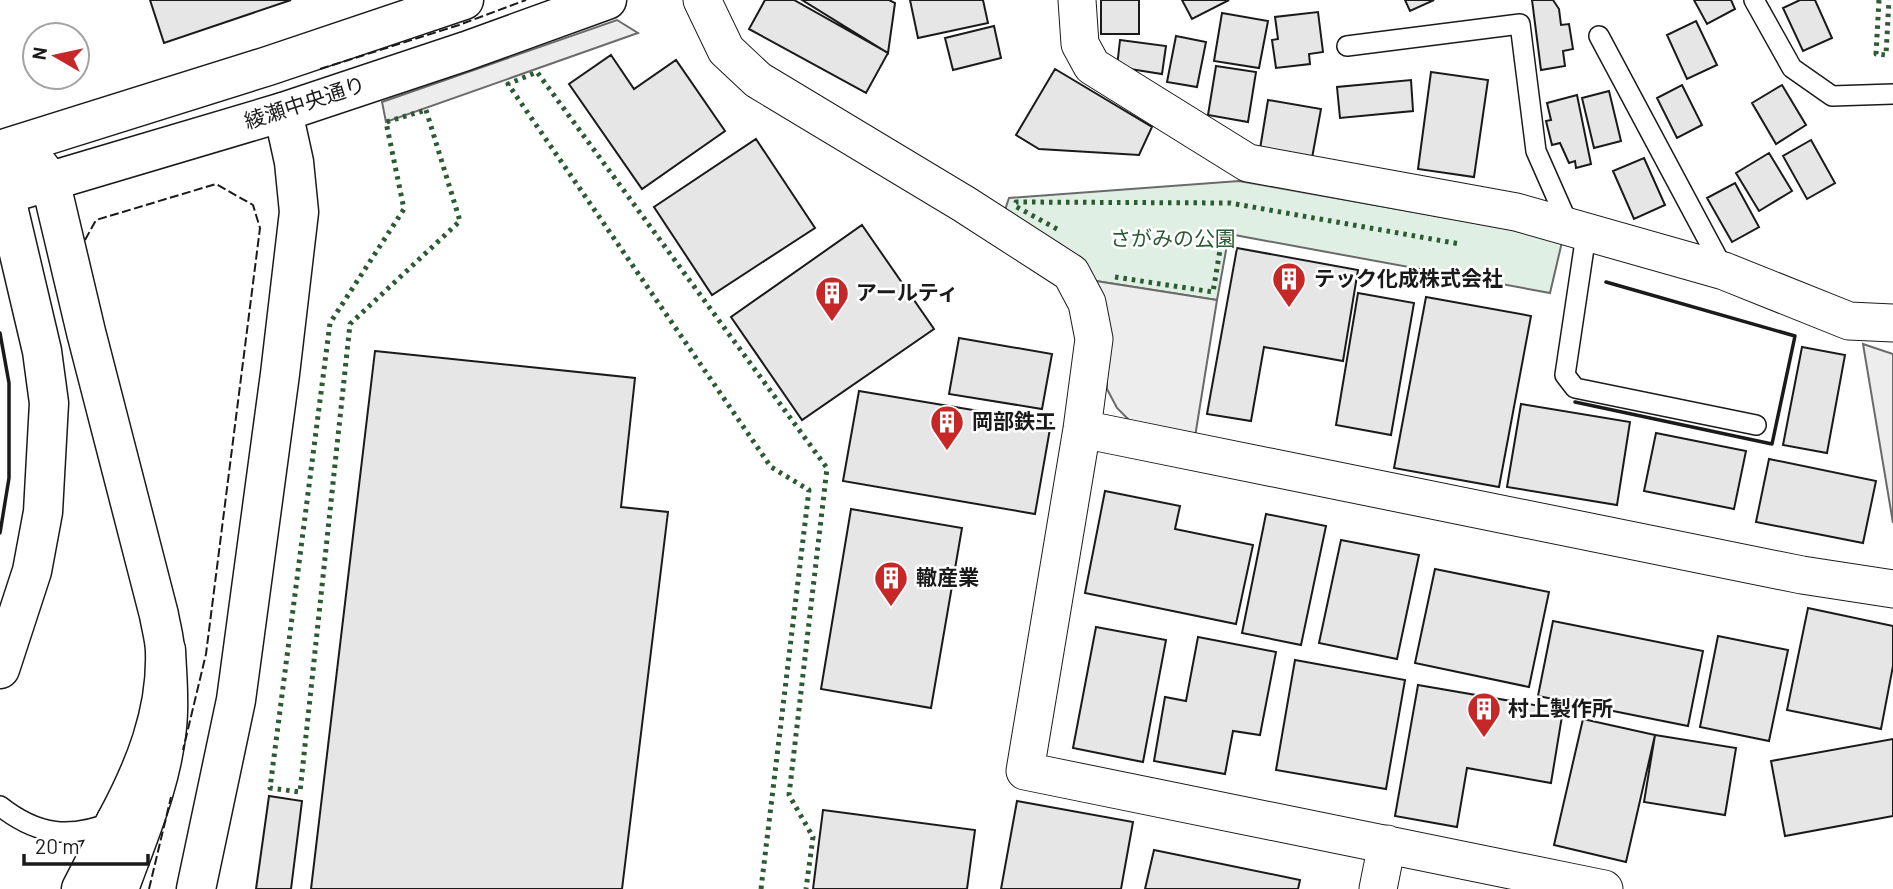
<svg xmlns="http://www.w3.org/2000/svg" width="1893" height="889" viewBox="0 0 1893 889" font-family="Barlow,'Noto Sans JP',sans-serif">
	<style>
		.green { fill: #e0efe3; stroke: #6a6a6a; stroke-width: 2 }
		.parking { fill: #ededed; stroke: #6a6a6a; stroke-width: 2 }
		.building { fill: #e6e6e6; stroke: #1a1a1a; stroke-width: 2 }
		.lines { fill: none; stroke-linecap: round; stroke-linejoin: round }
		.lane-casing { stroke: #1a1a1a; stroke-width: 22 }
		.street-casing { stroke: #1a1a1a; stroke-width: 39 }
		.secondary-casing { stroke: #1a1a1a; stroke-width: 41 }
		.primary-casing { stroke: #1a1a1a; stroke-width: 41 }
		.highway-casing { stroke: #1a1a1a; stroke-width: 41 }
		.lane { stroke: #fff; stroke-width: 19 }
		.street { stroke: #fff; stroke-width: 37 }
		.secondary { stroke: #fff; stroke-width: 38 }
		.primary { stroke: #fff; stroke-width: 38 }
		.highway { stroke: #fff; stroke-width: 38 }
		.hedge { stroke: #2b5a34; stroke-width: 5; stroke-dasharray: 3.5 5; stroke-linecap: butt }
		.fence { stroke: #1a1a1a; stroke-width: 2; stroke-dasharray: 9 3.5; stroke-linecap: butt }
		.wall { stroke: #1a1a1a; stroke-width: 3.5 }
		.labels { text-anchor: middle; stroke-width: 5; stroke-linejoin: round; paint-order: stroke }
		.street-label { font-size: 21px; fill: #1a1a1a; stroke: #fff }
		.park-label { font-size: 21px; fill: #2b5a34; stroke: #fff }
		.poi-label { font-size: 21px; font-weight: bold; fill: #1a1a1a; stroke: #fff; text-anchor: start }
	</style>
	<rect width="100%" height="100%" fill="#fff"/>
	<path class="green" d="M 1239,181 L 1510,229 L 1562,242 L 1550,293 L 1229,234 L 1217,300 L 1096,281 L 1060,244 L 1004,213 L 1009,198 Z"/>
	<path class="parking" d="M 617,20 L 638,33 L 386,122 L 382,102 Z
		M 1096,281 L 1217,300 L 1195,437 L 1131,422 L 1117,408 L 1107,389 L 1107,351 Z
		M 1863,344 L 1893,354 L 1893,523 Z"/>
	<path class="building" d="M 150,0 L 291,0 L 164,43 Z
		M 765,0 L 794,0 L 888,53 L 866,93 L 749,29 Z
		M 802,0 L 889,0 L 895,3 L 888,53 Z
		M 910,0 L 983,0 L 988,23 L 918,38 Z
		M 1101,0 L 1139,0 L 1139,34 L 1101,34 Z
		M 1182,0 L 1229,0 L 1192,19 Z
		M 1405,0 L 1434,0 L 1410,11 Z
		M 1532,0 L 1553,0 L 1559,9 L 1561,25 L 1569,24 L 1573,49 L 1563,51 L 1565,66 L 1541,70 Z
		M 1694,0 L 1731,0 L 1735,9 L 1707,24 Z
		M 1800,0 L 1815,0 L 1832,38 L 1803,51 L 1783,8 Z
		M 1318,12 L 1323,52 L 1309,54 L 1310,64 L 1276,68 L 1272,40 L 1278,39 L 1275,17 Z
		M 1222,13 L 1268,21 L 1259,68 L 1214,61 Z
		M 1696,21 L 1717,65 L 1687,79 L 1667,35 Z
		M 994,26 L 1001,58 L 953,70 L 945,38 Z
		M 1176,36 L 1206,42 L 1197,87 L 1167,82 Z
		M 1120,40 L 1166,46 L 1162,74 L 1117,67 Z
		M 611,55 L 634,89 L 676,60 L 725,131 L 642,189 L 569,84 Z
		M 1216,66 L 1256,72 L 1248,122 L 1208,115 Z
		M 1055,69 L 1152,127 L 1139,155 L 1039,149 L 1016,135 Z
		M 1431,72 L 1488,80 L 1474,177 L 1418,169 Z
		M 1411,80 L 1413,111 L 1340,118 L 1337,87 Z
		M 1682,85 L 1702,125 L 1677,138 L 1657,98 Z
		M 1782,85 L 1806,125 L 1776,144 L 1752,103 Z
		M 1609,91 L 1621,141 L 1594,148 L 1582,98 Z
		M 1577,95 L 1591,164 L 1576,168 L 1575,161 L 1569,163 L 1560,143 L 1552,145 L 1546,121 L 1551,120 L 1547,103 Z
		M 1268,100 L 1321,109 L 1312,158 L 1260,149 Z
		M 756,139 L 815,228 L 712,295 L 654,207 Z
		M 1811,140 L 1835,183 L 1807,199 L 1783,156 Z
		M 1769,153 L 1792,191 L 1759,211 L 1736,173 Z
		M 1644,158 L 1665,205 L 1634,219 L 1613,171 Z
		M 1735,183 L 1759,227 L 1732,242 L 1707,198 Z
		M 862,225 L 934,329 L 802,420 L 731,317 Z
		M 1237,248 L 1358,270 L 1343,361 L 1264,347 L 1251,421 L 1207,414 Z
		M 1358,293 L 1414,303 L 1391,435 L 1336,425 Z
		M 1426,297 L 1531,316 L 1499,487 L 1394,468 Z
		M 959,338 L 1052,354 L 1042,409 L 949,394 Z
		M 1802,347 L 1845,355 L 1827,453 L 1783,445 Z
		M 375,351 L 635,378 L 621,507 L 668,512 L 622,889 L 311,889 Z
		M 859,391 L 1051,423 L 1035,514 L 843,481 Z
		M 1521,404 L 1630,422 L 1617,505 L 1507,487 Z
		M 1656,433 L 1746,451 L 1734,509 L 1644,491 Z
		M 1769,459 L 1876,481 L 1863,543 L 1756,522 Z
		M 1105,491 L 1180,506 L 1175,529 L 1253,545 L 1236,624 L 1085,593 Z
		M 851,509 L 962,528 L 931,708 L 821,689 Z
		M 1266,514 L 1326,526 L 1301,645 L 1242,633 Z
		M 1341,540 L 1419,555 L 1397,659 L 1319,643 Z
		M 1435,569 L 1549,592 L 1529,687 L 1415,663 Z
		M 1808,608 L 1893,626 L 1893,666 L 1881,729 L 1787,710 Z
		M 1553,621 L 1703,651 L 1688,726 L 1538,696 Z
		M 1096,627 L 1166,640 L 1143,762 L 1073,748 Z
		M 1718,636 L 1788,650 L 1769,741 L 1700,727 Z
		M 1198,637 L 1276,652 L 1260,735 L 1233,731 L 1225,774 L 1154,761 L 1165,697 L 1186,701 Z
		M 1295,660 L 1405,680 L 1386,789 L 1276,770 Z
		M 1418,685 L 1563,710 L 1551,783 L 1467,768 L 1457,827 L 1395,816 Z
		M 1583,719 L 1655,735 L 1626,862 L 1554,845 Z
		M 1655,735 L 1736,748 L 1725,815 L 1644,802 Z
		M 1893,739 L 1893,816 L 1785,836 L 1771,761 Z
		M 269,796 L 302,801 L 291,889 L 256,889 Z
		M 1017,801 L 1133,822 L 1121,889 L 1001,889 Z
		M 823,810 L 975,830 L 967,889 L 813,889 Z
		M 1154,850 L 1300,880 L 1298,889 L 1145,889 Z"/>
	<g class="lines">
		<g class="lane-casing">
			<path id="lane" d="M 1754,0 L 1792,68 L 1832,96 L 1893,94
				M 1599,36 L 1724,270
				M 1347,46 L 1520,24 L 1536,151 L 1570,228
				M 1590,233 L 1584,248 L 1565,375 L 1575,388 L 1756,425
				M 0,806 C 38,836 70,839 115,821"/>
		</g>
		<g class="street-casing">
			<path id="street" d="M 702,0 L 726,50 L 758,80 L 964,204 L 1071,273 L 1087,303 L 1094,339 L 1082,429 L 1025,771 L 1604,889
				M 1077,0 L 1080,44 L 1092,66 L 1248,163 L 1516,212 L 1724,271 L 1849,321 L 1893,323
				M 1082,429 L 1802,575 L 1893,589
				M 1378,889 L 1387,844"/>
		</g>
		<g class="secondary-casing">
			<path id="secondary" d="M 196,889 L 236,700 L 280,374 L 299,212 L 294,162 L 283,112"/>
		</g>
		<g class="primary-casing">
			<path id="primary" d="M 21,144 L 50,180 L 86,332 L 159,615 C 161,627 165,640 165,652 C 167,713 144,769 116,821
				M 0,150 L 268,66 L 464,0
				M 0,196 L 283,112 L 466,51 L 607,0
				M 0,669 L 32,571 L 43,512 L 49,403 L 42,351 L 5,194 L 9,168"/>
		</g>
		<g class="highway-casing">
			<path id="highway" d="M 81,889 L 116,821
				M 119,889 C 138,836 162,783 167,727 C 170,701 167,676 166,650"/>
		</g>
		<use href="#lane" class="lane"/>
		<use href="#street" class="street"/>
		<use href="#secondary" class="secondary"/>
		<use href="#primary" class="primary"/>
		<use href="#highway" class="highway"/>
		<path class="hedge" d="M 1879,0 L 1876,54 L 1886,55 L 1889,0
			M 426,110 L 460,221 L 350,324 L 300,792 L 270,788 L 330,323 L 404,209 L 386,122 Z
			M 1057,229 L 1015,206 L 1016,202 L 1230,203 L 1460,244
			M 1115,277 L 1213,292 L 1223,232
			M 761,889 L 809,490 L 771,467 L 508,84 L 537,72 L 827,468 L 789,795 L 813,837 L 806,889"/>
		<path class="fence" d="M 320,69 L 459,25 L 526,0
			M 85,240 L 96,220 L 216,184 L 253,205 L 260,228 L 206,654 L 183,750
			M 149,889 L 171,797"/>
		<path class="wall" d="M 0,333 L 9,383 L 9,478 L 0,533
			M 1575,402 L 1772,444 L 1795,336 L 1606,282"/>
	</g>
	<defs>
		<g id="building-pin" transform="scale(1.75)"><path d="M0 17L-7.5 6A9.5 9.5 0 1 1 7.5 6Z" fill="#c62828" stroke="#fff"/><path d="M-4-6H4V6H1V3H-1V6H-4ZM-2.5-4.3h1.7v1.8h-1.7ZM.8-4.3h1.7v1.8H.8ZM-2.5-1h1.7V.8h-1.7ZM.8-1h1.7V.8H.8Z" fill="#fff"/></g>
	</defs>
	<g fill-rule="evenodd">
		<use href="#building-pin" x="1289" y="279"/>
		<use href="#building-pin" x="832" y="293"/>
		<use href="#building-pin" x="947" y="422"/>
		<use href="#building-pin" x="891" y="578"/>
		<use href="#building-pin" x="1484" y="709"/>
	</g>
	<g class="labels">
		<g class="street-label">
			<text transform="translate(305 103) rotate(-18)" y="7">綾瀬中央通り</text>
		</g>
		<g class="park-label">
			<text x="1173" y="246">さがみの公園</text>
		</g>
		<g class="poi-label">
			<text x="1314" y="286">テック化成株式会社</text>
			<text x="856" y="300">アールティ</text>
			<text x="972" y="429">岡部鉄工</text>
			<text x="916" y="585">轍産業</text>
			<text x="1508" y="716">村上製作所</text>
		</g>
	</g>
	<g transform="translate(56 56) rotate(279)"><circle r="33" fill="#ffffff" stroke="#a3a3a3" stroke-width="2"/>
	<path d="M0-5L12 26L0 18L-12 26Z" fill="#c62828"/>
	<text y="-10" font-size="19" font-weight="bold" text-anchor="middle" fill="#1a1a1a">N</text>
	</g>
	<path d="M24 854v10h124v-10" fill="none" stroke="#1a1a1a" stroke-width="3.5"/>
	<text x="35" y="854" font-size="21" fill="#1a1a1a" stroke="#ffffff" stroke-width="5" paint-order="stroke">20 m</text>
</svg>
